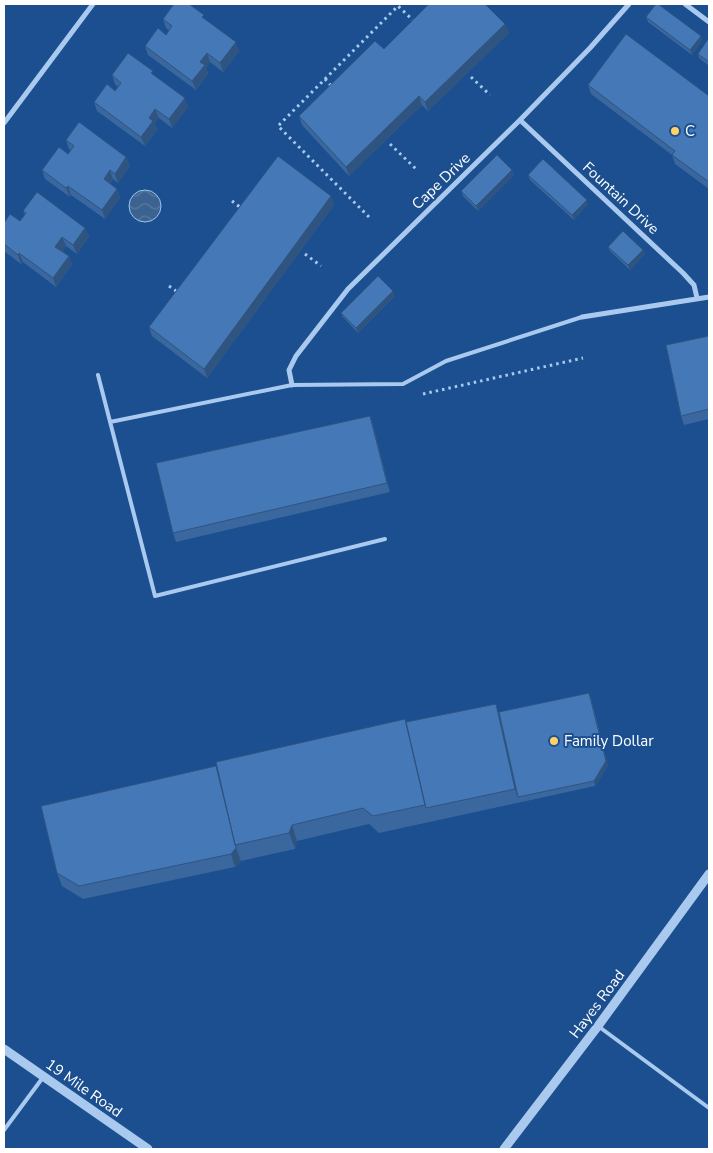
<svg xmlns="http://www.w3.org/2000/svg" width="713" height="1153" viewBox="0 0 713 1153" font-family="'Nunito Sans',sans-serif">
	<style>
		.water { fill: url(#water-waves); stroke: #9cc4f0 }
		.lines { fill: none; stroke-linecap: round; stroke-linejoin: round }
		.path { stroke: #a9c9ee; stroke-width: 3; stroke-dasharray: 2.5 4; stroke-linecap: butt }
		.service { stroke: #a9c9ee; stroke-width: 4 }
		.minor { stroke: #a9c9ee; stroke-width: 5 }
		.tertiary { stroke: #a9c9ee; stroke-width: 9 }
		.wall { fill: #3a679d }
		.shaded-wall { fill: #305480 }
		.building { fill: #4478b7; stroke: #305480 }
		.poi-dot { fill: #ffd166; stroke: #1b4f8f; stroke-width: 2 }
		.labels { text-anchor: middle; stroke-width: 4; stroke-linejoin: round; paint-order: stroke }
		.poi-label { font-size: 15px; fill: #fff; stroke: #1b4f8f; text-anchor: start }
		.street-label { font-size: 15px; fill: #fff; stroke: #1b4f8f }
	</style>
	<defs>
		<pattern id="water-waves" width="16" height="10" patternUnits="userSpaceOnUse" patternTransform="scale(1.25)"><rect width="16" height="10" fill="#3c6290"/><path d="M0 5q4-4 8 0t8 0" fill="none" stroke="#597aa1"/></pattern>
	</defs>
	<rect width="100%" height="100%" fill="#1b4f8f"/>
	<path class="water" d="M129 206a16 16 0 1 1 32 0a16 16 0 1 1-32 0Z"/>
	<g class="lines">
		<path class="path" d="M 471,77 L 490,95
			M 325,79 L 333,88
			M 390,144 L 416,169
			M 232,201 L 241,208
			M 369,217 L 278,126 L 398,6 L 415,22
			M 305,254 L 321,266
			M 169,286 L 179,293
			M 423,394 L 583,358"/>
		<path class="service" d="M 98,375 L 155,596 L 385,539
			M 110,422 L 292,385 L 403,384 L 446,361 L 582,317
			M 598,1026 L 709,1108
			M 4,1130 L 44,1076"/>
		<path class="minor" d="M 685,4 L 709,22
			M 520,120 L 683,273 L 694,285 L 697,298
			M 4,123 L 93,4
			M 582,317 L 709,297
			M 292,385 L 289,370 L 296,356 L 348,289 L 520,120 L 590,48 L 629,4"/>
		<path class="tertiary" d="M 4,1049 L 148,1149
			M 504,1149 L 598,1026 L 709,874"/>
	</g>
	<path class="wall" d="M 646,17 L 701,36 L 702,41 L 692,55 L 648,22 Z
		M 163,19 L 206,20 L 239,51 L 223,72 L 210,62 L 206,68 L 208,74 L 196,90 L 148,55 L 145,46 L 166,35 L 169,31 L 166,28 Z
		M 505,24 L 509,33 L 428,111 L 422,105 L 349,176 L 302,125 L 299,116 L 384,49 Z
		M 709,39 L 709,66 L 699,58 L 698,54 Z
		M 112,75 L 155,76 L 188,107 L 172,128 L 159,118 L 154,124 L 157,130 L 145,146 L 97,111 L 94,102 L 115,91 L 118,87 L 115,84 Z
		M 588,85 L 709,96 L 709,189 L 675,164 L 672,155 L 591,94 Z
		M 66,140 L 126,157 L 130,166 L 118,183 L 113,179 L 110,184 L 117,189 L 120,198 L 105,219 L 71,195 L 70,197 L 45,179 L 42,170 L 68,154 L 71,150 L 69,149 Z
		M 512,170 L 514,175 L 478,211 L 463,196 L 461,191 Z
		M 528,175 L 588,204 L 574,220 L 530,180 Z
		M 331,196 L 334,205 L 207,378 L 152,336 L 149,327 Z
		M 23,211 L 85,228 L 89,237 L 77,254 L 66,246 L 62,251 L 69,256 L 72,265 L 56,287 L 23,262 L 21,264 L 4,251 L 4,223 L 20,221 L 25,215 Z
		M 608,247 L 643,250 L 645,254 L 630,270 L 610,251 Z
		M 395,296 L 358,333 L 343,317 L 341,313 Z
		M 709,336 L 709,419 L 684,425 L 681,416 Z
		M 370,416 L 373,425 L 390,492 L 176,542 L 173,533 Z
		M 591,698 L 608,766 L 595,786 L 379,833 L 369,824 L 297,841 L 295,849 L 241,861 L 235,867 L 83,899 L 62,886 L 57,873 L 406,722 L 499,712 Z"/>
	<path class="shaded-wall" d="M 505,24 L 509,33 L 428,111 L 425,102 Z
		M 701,36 L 702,41 L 692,55 L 690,50 Z
		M 236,42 L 239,51 L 223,72 L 220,63 Z
		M 207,53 L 210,62 L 206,68 L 208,74 L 196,90 L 192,81 L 200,62 Z
		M 419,96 L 422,105 L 349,176 L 346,167 Z
		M 185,98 L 188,107 L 172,128 L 169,119 Z
		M 155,109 L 159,118 L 154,124 L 157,130 L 145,146 L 141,137 L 149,118 Z
		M 126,157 L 130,166 L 118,183 L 115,174 Z
		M 110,170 L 113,179 L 107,188 L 104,179 Z
		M 512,170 L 514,175 L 478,211 L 476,206 Z
		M 68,186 L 71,195 L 70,197 L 66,188 Z
		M 117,189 L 120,198 L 105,219 L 102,210 Z
		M 331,196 L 334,205 L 207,378 L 204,369 Z
		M 587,200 L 588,204 L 574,220 L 572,215 Z
		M 85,228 L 89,237 L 77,254 L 73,245 Z
		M 62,237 L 66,246 L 58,256 L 55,247 Z
		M 643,250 L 645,254 L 630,270 L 628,265 Z
		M 19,253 L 23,262 L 21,264 L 18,255 Z
		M 69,256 L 72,265 L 56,287 L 53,278 Z
		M 393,291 L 395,296 L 358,333 L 356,328 Z
		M 370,416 L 373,425 L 390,492 L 387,483 Z
		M 589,693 L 608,766 L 595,786 L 594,781 Z
		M 496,704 L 500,717 L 518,797 L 515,789 Z
		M 292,825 L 297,841 L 295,849 L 289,833 Z
		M 236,848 L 241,861 L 235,867 L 231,854 Z"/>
	<path class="building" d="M 174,4 L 189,4 L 204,15 L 202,17 L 236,42 L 220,63 L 207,53 L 200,62 L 205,65 L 192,81 L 145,46 L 158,28 L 166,35 L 172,26 L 163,19 Z
		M 429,4 L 485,4 L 505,24 L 425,102 L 419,96 L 346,167 L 299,116 L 375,41 L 384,49 Z
		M 656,4 L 658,4 L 701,36 L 690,50 L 646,17 Z
		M 626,34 L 709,96 L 709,182 L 672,155 L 675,151 L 588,85 Z
		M 708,39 L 709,39 L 709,62 L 698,54 Z
		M 128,53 L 153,71 L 151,73 L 185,98 L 169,119 L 155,109 L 149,118 L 153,121 L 141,137 L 94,102 L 107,84 L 115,91 L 121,83 L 112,75 Z
		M 79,122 L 126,157 L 115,174 L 110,170 L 104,179 L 117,189 L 102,210 L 68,186 L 66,188 L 42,170 L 59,147 L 68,154 L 74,146 L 66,140 Z
		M 497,155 L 512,170 L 476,206 L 461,191 Z
		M 278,156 L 331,196 L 204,369 L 149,327 Z
		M 543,159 L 587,200 L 572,215 L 528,175 Z
		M 37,192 L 85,228 L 73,245 L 62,237 L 55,247 L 69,256 L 53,278 L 19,253 L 18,255 L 4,244 L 4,223 L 10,214 L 20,221 L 26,213 L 23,211 Z
		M 623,231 L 643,250 L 628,265 L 608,247 Z
		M 378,276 L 393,291 L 356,328 L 341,313 Z
		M 709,336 L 709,409 L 681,416 L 666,345 Z
		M 370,416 L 387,483 L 173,533 L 156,463 Z
		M 589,693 L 606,761 L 594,781 L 518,797 L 499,712 Z
		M 496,704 L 515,789 L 426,808 L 406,722 Z
		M 405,719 L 425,805 L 373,816 L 363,808 L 292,825 L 289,833 L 235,845 L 216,762 Z
		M 216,766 L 236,848 L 231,854 L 79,886 L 57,873 L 41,806 Z"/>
	<g class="poi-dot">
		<circle cx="675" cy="131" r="5"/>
		<circle cx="554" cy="741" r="5"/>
	</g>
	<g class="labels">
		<g class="poi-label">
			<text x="685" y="136">C</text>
			<text x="564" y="746">Family Dollar</text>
		</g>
		<g class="street-label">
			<text transform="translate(441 181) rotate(-44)" y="5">Cape Drive</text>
			<text transform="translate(621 198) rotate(43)" y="5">Fountain Drive</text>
			<text transform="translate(597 1004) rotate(-53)" y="5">Hayes Road</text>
			<text transform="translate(84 1088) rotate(35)" y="5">19 Mile Road</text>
		</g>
	</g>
	<rect width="713" height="1153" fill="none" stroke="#ffffff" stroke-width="10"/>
</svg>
